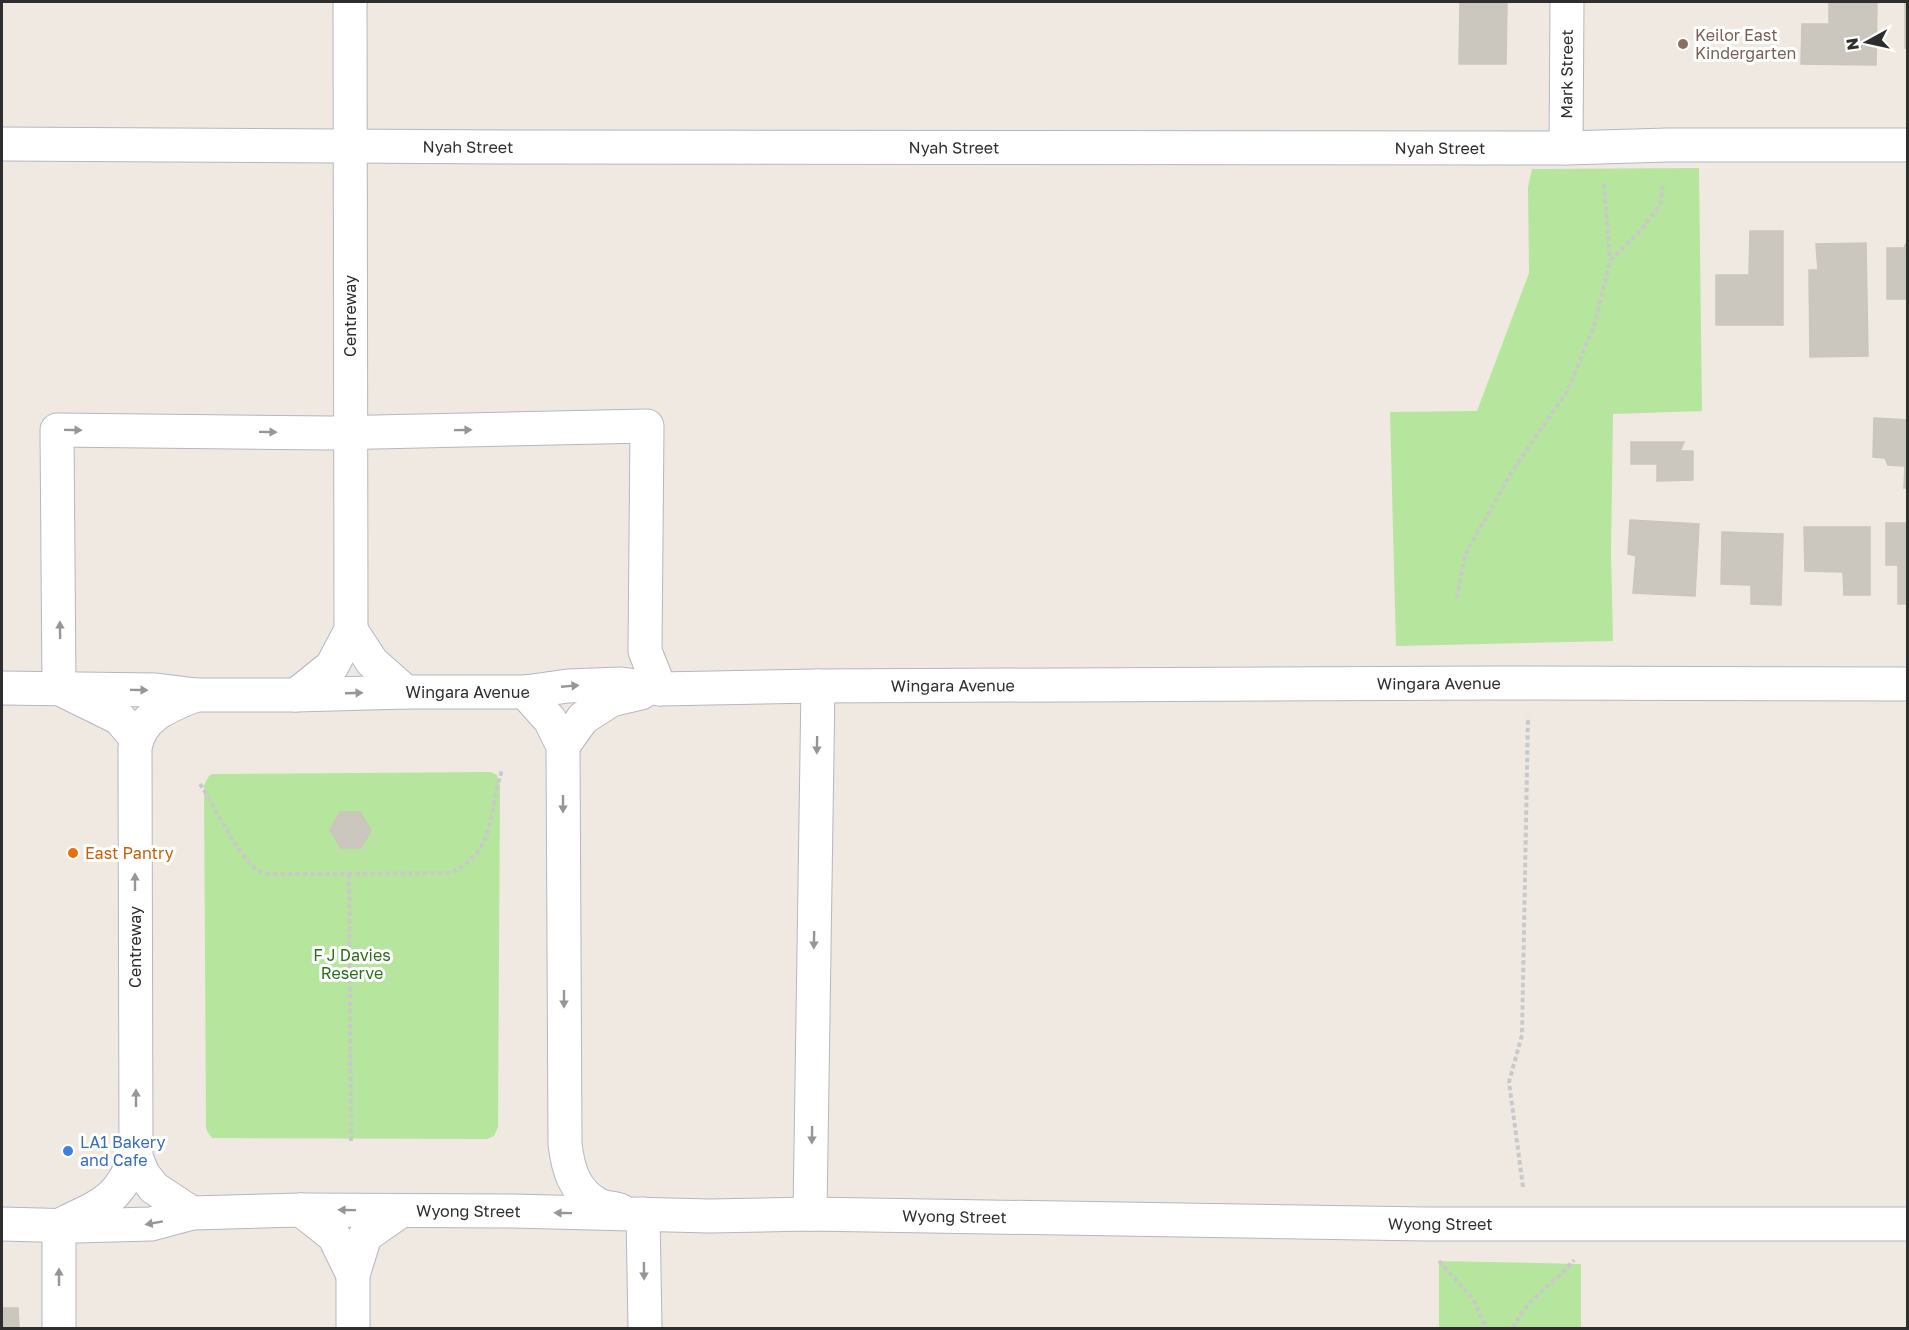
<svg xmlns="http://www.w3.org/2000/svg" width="1909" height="1330" viewBox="0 0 1909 1330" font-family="'Golos Text',sans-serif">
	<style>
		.green { fill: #b6e59e }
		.building { fill: #cbc7bf; stroke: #cbc5ba; stroke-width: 1.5 }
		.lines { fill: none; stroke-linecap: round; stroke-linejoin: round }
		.minor-casing { stroke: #b4b7c1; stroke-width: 35 }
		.path { stroke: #c9c9c9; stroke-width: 4; stroke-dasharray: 4.5 3; stroke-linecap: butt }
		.minor { stroke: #fff; stroke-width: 33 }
		.oneway { fill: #969696 }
		.education-dot { fill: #8d6e63; stroke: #fff; stroke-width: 2 }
		.food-dot { fill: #e8710a; stroke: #fff; stroke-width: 2 }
		.shop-dot { fill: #3f7fe0; stroke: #fff; stroke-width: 2 }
		.labels { text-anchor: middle; stroke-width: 6; stroke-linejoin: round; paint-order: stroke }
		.education-label { font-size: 16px; fill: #785e54; stroke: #fff; text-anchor: start }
		.street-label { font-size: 16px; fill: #2e2e2e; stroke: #fff }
		.food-label { font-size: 16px; fill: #c56008; stroke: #fff; text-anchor: start }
		.park-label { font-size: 16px; fill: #2c6e1b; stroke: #fff }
		.shop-label { font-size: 16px; fill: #366cbe; stroke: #fff; text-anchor: start }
	</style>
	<rect width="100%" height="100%" fill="#efe9e1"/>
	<path class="green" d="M 1699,168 L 1702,411 L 1613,414 L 1611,553 L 1613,641 L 1396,646 L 1390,412 L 1477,411 L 1529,273 L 1528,187 L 1532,169 Z
		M 491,772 L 497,775 L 500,786 L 498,1127 L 494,1136 L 487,1139 L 212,1138 L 207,1131 L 206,1127 L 204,785 L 209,776 L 212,774 Z
		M 1439,1261 L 1581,1264 L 1581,1328 L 1439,1328 Z"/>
	<path class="building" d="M 1460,2 L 1507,2 L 1506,64 L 1459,64 Z
		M 1829,2 L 1877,2 L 1876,65 L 1801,64 L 1802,24 L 1829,24 Z
		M 1905,2 L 1908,2 L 1908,48 L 1905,48 Z
		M 1750,231 L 1783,231 L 1783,325 L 1716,325 L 1716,275 L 1749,275 Z
		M 1866,243 L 1868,356 L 1810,357 L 1809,270 L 1818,270 L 1816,244 Z
		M 1906,243 L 1908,299 L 1887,299 L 1887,248 L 1904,248 Z
		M 1874,418 L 1908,420 L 1908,488 L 1904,488 L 1905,466 L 1888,465 L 1885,458 L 1873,457 Z
		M 1631,442 L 1684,442 L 1680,451 L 1693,451 L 1693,480 L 1657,481 L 1657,464 L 1631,464 Z
		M 1630,520 L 1699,524 L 1695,596 L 1633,593 L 1636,556 L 1628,554 Z
		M 1886,523 L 1908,523 L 1908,604 L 1898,604 L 1898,565 L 1886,565 Z
		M 1804,527 L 1870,527 L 1870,595 L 1844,595 L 1843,572 L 1805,571 Z
		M 1722,532 L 1783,534 L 1781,605 L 1751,604 L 1751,585 L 1721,584 Z
		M 340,812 L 360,812 L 371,830 L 361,848 L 341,848 L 330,830 Z
		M 2,1308 L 18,1308 L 19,1328 L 2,1328 Z"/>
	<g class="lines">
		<g class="minor-casing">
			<g id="minor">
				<path id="s1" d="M 2,144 L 515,147 L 1566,148 L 1668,145 L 1908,145"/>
				<path id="s2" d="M 1566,148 L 1567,2"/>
				<path d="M 351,630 L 372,662 L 406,692"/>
				<path id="s3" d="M 2,688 L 156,690 L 196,695 L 296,695 L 406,692 L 525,692 L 568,686 L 621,684 L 660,689 L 818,686 L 1498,683 L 1908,684"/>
				<path d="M 59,688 L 57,430 L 331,433 L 647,426 L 645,651 L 660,689"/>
				<path d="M 66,692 L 119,718 L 136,738"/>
				<path d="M 525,692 L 550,720 L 563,746 L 565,1144 C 568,1169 574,1191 597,1204 C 604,1208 613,1208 620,1210"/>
				<path d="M 296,695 L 332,666 L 351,630 L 350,2"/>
				<path d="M 563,746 L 583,718 L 611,700 L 641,693"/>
				<path d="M 301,1210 L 334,1236 L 353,1275"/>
				<path d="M 192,1213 L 154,1188 L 143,1174 L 136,1157 L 135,748 C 140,716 168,706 196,695"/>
				<path d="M 643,1214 L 645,1328"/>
				<path d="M 810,1214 L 818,686"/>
				<path d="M 66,1222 C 106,1203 118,1199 136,1157"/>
				<path id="s4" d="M 2,1224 L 77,1226 L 151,1224 L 192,1213 L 301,1210 L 513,1211 L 709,1216 L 810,1214 L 1425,1224 L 1908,1224"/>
				<path d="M 59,1328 L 59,1225"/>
				<path d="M 353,1328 L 353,1275 L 365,1236 L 401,1211"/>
			</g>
		</g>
		<path class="path" d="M 1604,184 L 1610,261
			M 1457,598 L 1465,555 L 1511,473 L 1568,390 L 1595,323 L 1610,261 L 1639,232 L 1660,205 L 1663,184
			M 200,784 C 214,805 239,859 259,871 C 264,874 271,874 277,874 L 450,873 C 497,853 488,810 502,770
			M 349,874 L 351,1143
			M 1523,1187 L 1509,1082 L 1522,1035 L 1528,717
			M 1439,1261 L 1473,1299 L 1486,1328
			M 1513,1328 C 1525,1300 1555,1283 1574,1260"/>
		<use href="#minor" class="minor"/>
	</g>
	<defs><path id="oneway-solid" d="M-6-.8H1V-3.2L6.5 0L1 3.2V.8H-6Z" transform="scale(1.5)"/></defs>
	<g class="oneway">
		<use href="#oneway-solid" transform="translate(73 430) rotate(1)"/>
		<use href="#oneway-solid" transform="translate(463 430) rotate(-1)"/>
		<use href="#oneway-solid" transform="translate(268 432) rotate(1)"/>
		<use href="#oneway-solid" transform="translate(60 630) rotate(-91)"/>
		<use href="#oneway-solid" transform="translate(570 686) rotate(-5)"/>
		<use href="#oneway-solid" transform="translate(139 690) rotate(1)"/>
		<use href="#oneway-solid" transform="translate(354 693) rotate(-2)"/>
		<use href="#oneway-solid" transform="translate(817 745) rotate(91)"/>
		<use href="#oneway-solid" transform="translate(563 804) rotate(90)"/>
		<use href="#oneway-solid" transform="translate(135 882) rotate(-90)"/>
		<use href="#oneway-solid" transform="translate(814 940) rotate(91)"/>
		<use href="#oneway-solid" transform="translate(564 999) rotate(90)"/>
		<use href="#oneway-solid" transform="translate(136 1098) rotate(-90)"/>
		<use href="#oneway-solid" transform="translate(812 1135) rotate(91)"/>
		<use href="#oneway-solid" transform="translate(347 1210) rotate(-179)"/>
		<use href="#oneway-solid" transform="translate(563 1213) rotate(-179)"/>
		<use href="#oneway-solid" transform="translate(154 1223) rotate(170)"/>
		<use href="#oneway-solid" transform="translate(644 1271) rotate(89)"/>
		<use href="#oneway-solid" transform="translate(59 1277) rotate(-90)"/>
	</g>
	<circle class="education-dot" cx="1683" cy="44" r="6"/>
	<circle class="food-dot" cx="73" cy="853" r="6"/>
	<circle class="shop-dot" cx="68" cy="1151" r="6"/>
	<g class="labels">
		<g class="education-label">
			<text x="1695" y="41">Keilor East<tspan x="1695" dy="18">Kindergarten</tspan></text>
		</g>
		<g class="street-label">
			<text dy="6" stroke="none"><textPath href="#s2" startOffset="74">Mark Street</textPath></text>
			<text dy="6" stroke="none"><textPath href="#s1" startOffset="466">Nyah Street</textPath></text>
			<text dy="6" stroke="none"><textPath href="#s1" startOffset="952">Nyah Street</textPath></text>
			<text dy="6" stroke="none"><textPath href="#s1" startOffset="1438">Nyah Street</textPath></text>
			<text transform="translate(350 316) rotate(-90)" y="6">Centreway</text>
			<text dy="6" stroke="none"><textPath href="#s3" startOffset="1438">Wingara Avenue</textPath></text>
			<text dy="6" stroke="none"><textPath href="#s3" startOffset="952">Wingara Avenue</textPath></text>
			<text dy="6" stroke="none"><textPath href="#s3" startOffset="466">Wingara Avenue</textPath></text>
			<text transform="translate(135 947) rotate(-90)" y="6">Centreway</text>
			<text dy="6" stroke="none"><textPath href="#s4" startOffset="468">Wyong Street</textPath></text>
			<text dy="6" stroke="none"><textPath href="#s4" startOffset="954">Wyong Street</textPath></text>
			<text dy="6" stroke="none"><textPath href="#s4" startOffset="1440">Wyong Street</textPath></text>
		</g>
		<g class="food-label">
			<text x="85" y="859">East Pantry</text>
		</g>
		<g class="park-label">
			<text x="352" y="961">F J Davies<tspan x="352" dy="18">Reserve</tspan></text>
		</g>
		<g class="shop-label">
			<text x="80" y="1148">LA1 Bakery<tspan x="80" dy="18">and Cafe</tspan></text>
		</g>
	</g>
	<rect width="1909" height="1330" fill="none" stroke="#2e2e2e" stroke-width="6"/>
	<g transform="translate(1867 42) rotate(262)" stroke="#ffffff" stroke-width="4.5" paint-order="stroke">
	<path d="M0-4.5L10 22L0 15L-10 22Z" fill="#2e2e2e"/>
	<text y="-9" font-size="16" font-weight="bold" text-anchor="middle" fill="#2e2e2e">N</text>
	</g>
</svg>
